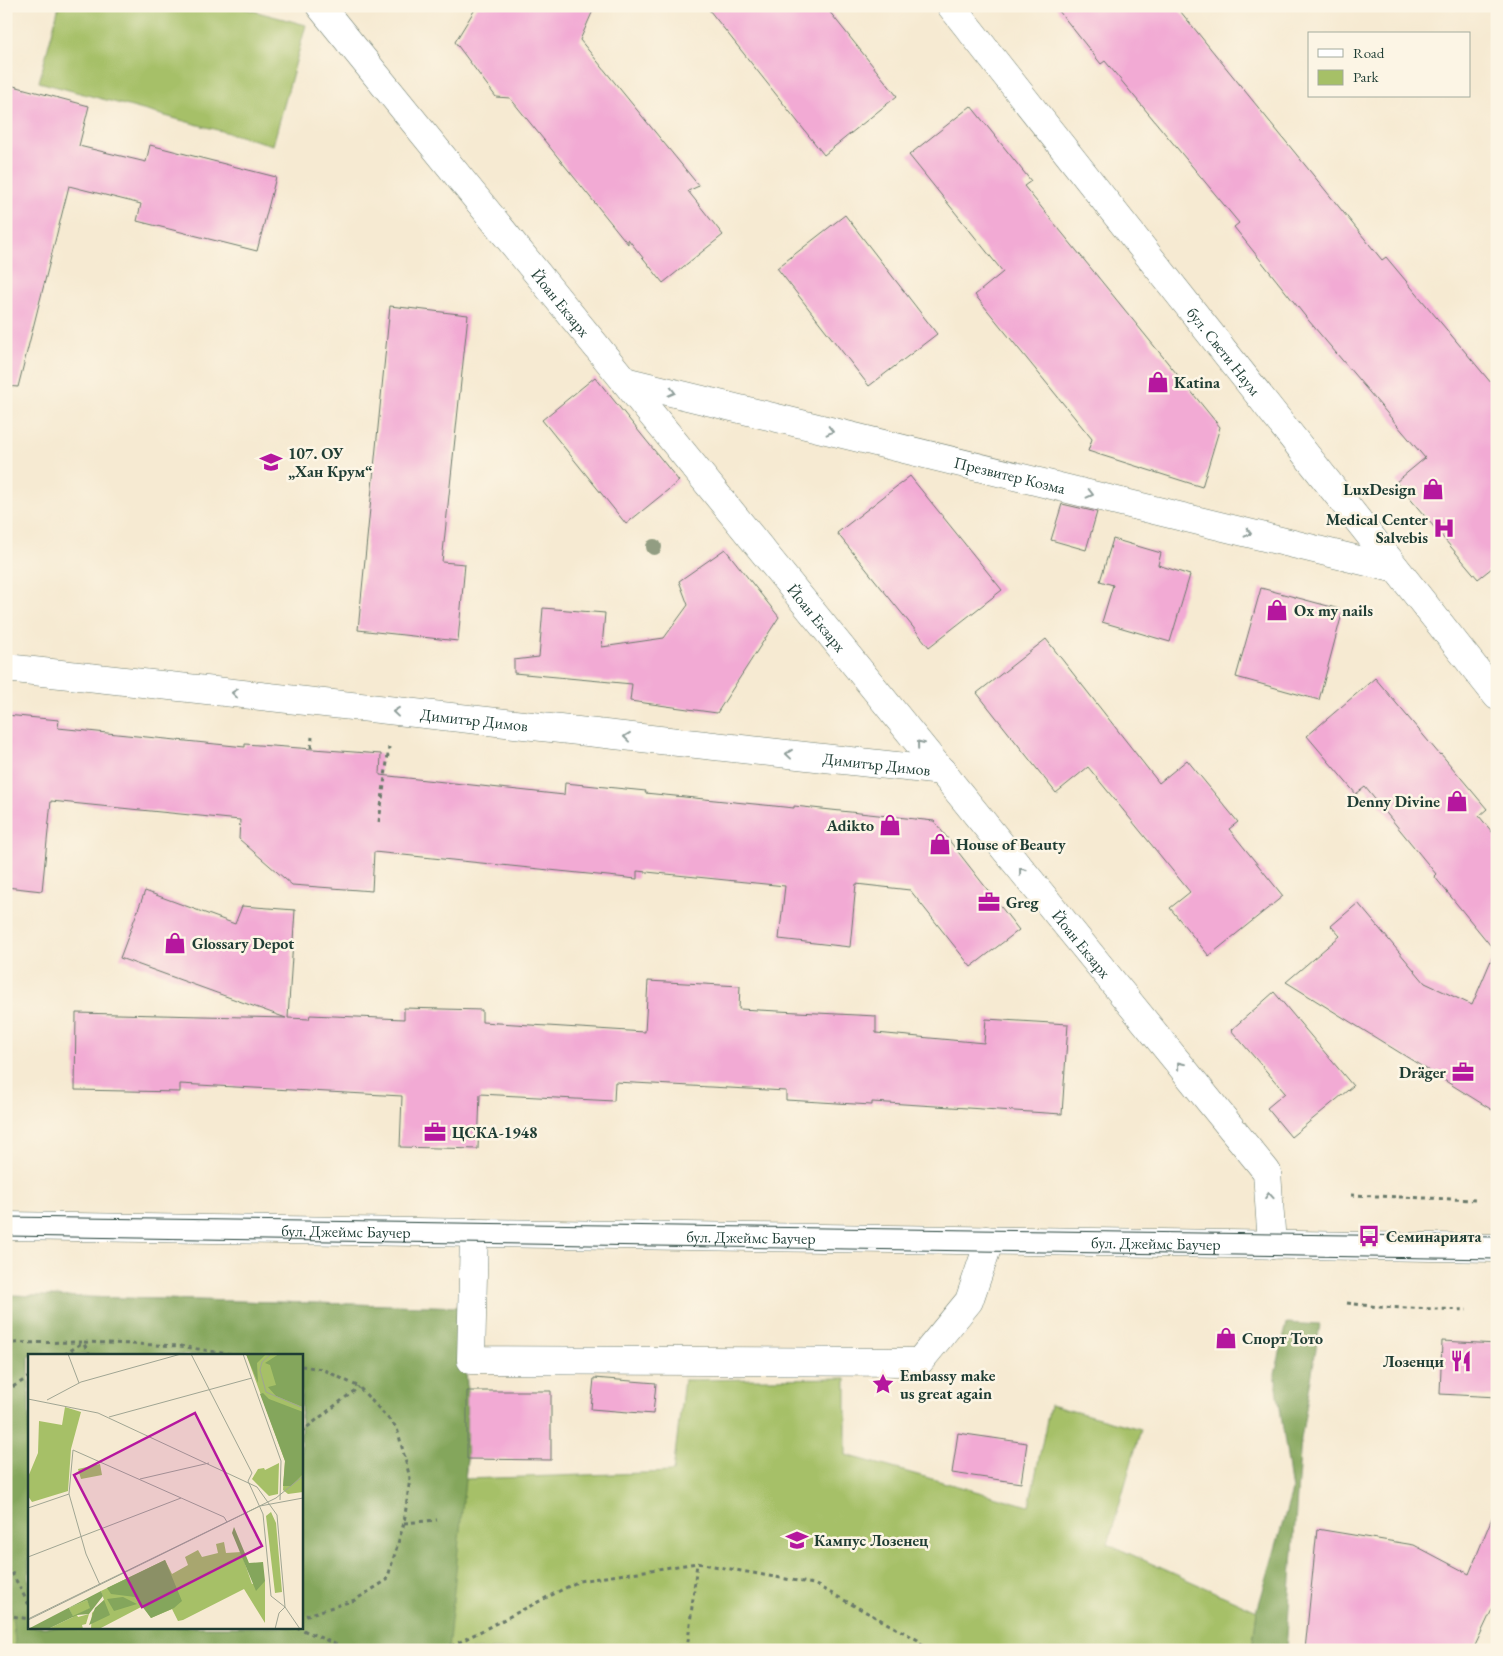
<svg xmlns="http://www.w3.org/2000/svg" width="1503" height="1656" viewBox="0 0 1503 1656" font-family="'EB Garamond',serif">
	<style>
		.green { fill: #a6c067; stroke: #627e4e; fill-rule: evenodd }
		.forest { fill: #84a65c; stroke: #527248; fill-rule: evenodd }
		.building { fill: #f2aad4 }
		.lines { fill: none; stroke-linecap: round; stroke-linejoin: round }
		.minor-casing { stroke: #6a7a6b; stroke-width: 29 }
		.path { stroke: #6a7a6b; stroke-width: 3; stroke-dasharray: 4 4; stroke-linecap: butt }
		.minor { stroke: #fff; stroke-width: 28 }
		.tram { stroke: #1f3d34; stroke-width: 1 }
		.tree { fill: #929d82 }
		.oneway { stroke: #8f9e9a }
		.labels { text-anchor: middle; stroke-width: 5; stroke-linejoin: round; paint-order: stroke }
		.street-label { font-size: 16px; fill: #1f3d34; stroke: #fcf5e5 }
		.poi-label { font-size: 16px; font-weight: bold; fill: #1f3d34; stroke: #fcf5e5; text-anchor: start }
		.inset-road { fill: none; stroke: #a0a593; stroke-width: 1 }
		.view { fill: #b5179e; fill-opacity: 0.15; stroke: #b5179e; stroke-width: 2.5 }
		.inset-edge { fill: none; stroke: #1f3d34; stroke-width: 2.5 }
	</style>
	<rect width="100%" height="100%" fill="#fcf5e5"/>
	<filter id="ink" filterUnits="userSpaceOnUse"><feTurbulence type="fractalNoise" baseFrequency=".02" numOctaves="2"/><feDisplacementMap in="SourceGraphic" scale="10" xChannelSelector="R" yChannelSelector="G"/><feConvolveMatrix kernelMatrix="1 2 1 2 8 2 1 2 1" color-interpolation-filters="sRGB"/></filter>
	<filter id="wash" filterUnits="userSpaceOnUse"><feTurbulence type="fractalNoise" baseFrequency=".0096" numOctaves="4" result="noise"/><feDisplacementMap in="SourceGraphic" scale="20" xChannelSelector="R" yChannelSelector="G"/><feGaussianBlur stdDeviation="1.12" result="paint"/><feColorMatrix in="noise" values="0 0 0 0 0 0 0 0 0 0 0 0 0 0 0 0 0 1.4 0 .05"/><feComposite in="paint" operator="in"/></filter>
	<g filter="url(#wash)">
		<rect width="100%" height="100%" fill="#f6ead2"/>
		<path class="green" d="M 59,6 L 235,6 L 306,25 L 273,145 L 39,82 Z
			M 6,1295 L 464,1307 L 467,1391 L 467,1459 L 465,1479 L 673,1472 L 684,1380 L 846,1378 L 846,1455 L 1029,1506 L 1050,1405 L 1141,1429 L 1108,1544 L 1257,1611 L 1252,1650 L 6,1650 ZM 29,1355 L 301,1355 L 301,1627 L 29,1627 Z"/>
		<path class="forest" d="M 6,1295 L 464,1307 L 467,1391 L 467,1459 L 448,1650 L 16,1650 L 11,1607 L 6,1594 ZM 29,1355 L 301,1355 L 301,1627 L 29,1627 Z
			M 1287,1323 L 1320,1325 L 1301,1439 L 1286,1650 L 1252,1650 L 1257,1611 L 1292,1491 L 1275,1374 Z"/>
		<g id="blocks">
			<path class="building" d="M 477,6 L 595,6 L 580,40 L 699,186 L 688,191 L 723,235 L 663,283 L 628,239 L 628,244 L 510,98 L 496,97 L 455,42 Z
				M 706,6 L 825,6 L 897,96 L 824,155 Z
				M 1055,6 L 1176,6 L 1382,260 L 1386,257 L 1497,390 L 1497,564 L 1478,579 L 1396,482 L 1425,458 L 1309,321 L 1234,227 L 1239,223 L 1105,61 L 1101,64 Z
				M 6,84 L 89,106 L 79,146 L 146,162 L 150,145 L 276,177 L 257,251 L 137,221 L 141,204 L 69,186 L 18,387 L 6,386 Z
				M 971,106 L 1031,181 L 1024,186 L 1220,427 L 1202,487 L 1088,451 L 1092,439 L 975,295 L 1003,272 L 909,155 Z
				M 845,215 L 937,334 L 869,386 L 777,268 Z
				M 390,306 L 468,315 L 442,562 L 465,564 L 458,641 L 358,630 Z
				M 595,377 L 679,481 L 626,524 L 542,420 Z
				M 910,476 L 1002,590 L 929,647 L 837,533 Z
				M 1062,504 L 1097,512 L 1086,550 L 1051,540 Z
				M 1113,539 L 1161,553 L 1158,565 L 1190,575 L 1170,642 L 1102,622 L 1113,585 L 1100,581 Z
				M 725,549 L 779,617 L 717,713 L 630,701 L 632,684 L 514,673 L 514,660 L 539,657 L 543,608 L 605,613 L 602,647 L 664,638 L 688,605 L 679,581 Z
				M 1261,588 L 1343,610 L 1319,700 L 1236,677 Z
				M 1046,639 L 1159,783 L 1187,760 L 1238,822 L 1229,829 L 1283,896 L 1209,956 L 1170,908 L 1190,892 L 1088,767 L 1056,793 L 977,693 Z
				M 1375,678 L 1440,755 L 1441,754 L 1487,809 L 1479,816 L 1497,838 L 1497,1113 L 1286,982 L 1340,936 L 1331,926 L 1358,903 L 1425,983 L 1472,1005 L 1495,951 L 1434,876 L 1436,874 L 1365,787 L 1356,794 L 1307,736 Z
				M 6,715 L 59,720 L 58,728 L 245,747 L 245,744 L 381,754 L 380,775 L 564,795 L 565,783 L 646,791 L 645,793 L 794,808 L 794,806 L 934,821 L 1019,930 L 971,967 L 910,890 L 856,884 L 850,947 L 779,939 L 785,886 L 637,871 L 637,879 L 374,852 L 372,891 L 292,885 L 239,839 L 240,820 L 51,801 L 42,891 L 6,887 Z
				M 145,891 L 235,924 L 242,906 L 295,910 L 288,1018 L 309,1019 L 310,1015 L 404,1019 L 404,1008 L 482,1010 L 482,1022 L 645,1032 L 648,981 L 740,986 L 739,1009 L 876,1016 L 876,1033 L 984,1043 L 986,1019 L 1068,1024 L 1062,1114 L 872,1102 L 872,1105 L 786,1100 L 786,1091 L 615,1082 L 614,1101 L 480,1094 L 478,1149 L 400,1147 L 402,1096 L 180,1084 L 180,1092 L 75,1090 L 76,1013 L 286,1018 L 120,958 Z
				M 1274,992 L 1353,1086 L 1291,1137 L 1267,1108 L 1285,1093 L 1231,1030 Z
				M 1442,1341 L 1497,1344 L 1497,1397 L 1440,1394 Z
				M 594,1378 L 656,1383 L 653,1414 L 591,1409 Z
				M 467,1391 L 551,1391 L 551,1460 L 467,1459 Z
				M 958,1433 L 1027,1443 L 1021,1483 L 952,1473 Z
				M 1496,1508 L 1497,1599 L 1473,1650 L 1305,1650 L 1317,1529 L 1414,1545 L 1469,1574 Z"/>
		</g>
	</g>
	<g filter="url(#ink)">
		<use href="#blocks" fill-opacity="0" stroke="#6a7a6b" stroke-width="1"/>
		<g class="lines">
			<g class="minor-casing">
				<g id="minor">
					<path id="s1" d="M 320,6 L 1267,1172 L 1272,1245"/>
					<path id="s2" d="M 951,6 L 1497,696"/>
					<path id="s3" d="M 625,381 L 1396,569"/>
					<path id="s4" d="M 6,668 L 942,771"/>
					<path id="s5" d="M 6,1226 L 1497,1248"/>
					<path d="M 474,1233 L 471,1360 L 919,1362 L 969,1301 L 986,1251 L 986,1240"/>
				</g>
			</g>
			<path class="path" d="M 311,748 L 312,737
				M 379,822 L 389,747
				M 1351,1195 L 1476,1200
				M 1347,1303 L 1378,1307 L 1467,1310
				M 6,1343 L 83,1342 L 90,1355
				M 64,1355 L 83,1342 L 180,1346 L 234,1355
				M 301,1366 L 322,1369 L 359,1387 L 397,1428 L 410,1478 L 404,1523 L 387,1580 L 355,1600 L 301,1617
				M 6,1391 L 29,1377
				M 301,1432 L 359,1387
				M 404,1523 L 437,1520
				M 6,1570 L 10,1569 L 29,1605
				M 6,1615 L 29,1619
				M 296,1627 L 349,1650
				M 444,1650 L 579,1581 L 697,1563 L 814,1584 L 918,1640 L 927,1650
				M 687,1650 L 697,1563"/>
			<use href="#minor" class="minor"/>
			<path class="tram" d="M 6,1217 L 1497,1237
				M 6,1236 L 1497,1259"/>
		</g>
		<circle class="tree" cx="654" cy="547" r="8"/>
		<defs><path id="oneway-chevron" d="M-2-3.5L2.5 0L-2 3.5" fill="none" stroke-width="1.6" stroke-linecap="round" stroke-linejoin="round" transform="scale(1.25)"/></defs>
		<g class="oneway">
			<use href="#oneway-chevron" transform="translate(672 392) rotate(14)"/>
			<use href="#oneway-chevron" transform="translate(830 431) rotate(14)"/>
			<use href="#oneway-chevron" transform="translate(1090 494) rotate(14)"/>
			<use href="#oneway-chevron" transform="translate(1248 533) rotate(14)"/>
			<use href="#oneway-chevron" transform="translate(235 693) rotate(-174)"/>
			<use href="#oneway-chevron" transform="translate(396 712) rotate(-174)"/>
			<use href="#oneway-chevron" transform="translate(627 737) rotate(-174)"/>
			<use href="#oneway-chevron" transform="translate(920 744) rotate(-129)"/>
			<use href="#oneway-chevron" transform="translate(789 754) rotate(-174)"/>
			<use href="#oneway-chevron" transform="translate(1022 871) rotate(-129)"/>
			<use href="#oneway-chevron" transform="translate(1180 1065) rotate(-129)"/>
			<use href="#oneway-chevron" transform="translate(1269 1196) rotate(-94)"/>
		</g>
	</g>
	<defs>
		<g id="shop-bare" transform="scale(1.725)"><path d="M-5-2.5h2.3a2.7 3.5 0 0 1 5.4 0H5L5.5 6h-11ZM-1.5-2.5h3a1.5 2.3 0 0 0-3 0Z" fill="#b5179e" stroke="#fcf5e5" stroke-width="2.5" paint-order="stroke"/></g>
		<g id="school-bare" transform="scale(1.725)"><path d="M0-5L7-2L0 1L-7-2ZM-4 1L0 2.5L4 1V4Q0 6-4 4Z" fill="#b5179e" stroke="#fcf5e5" stroke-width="2.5" paint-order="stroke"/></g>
		<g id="hospital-bare" transform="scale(1.725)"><path d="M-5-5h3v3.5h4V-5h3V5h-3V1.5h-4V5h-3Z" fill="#b5179e" stroke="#fcf5e5" stroke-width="2.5" paint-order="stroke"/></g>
		<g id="office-bare" transform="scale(1.725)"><path d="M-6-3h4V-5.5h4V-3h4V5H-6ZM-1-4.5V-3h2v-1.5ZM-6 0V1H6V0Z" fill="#b5179e" stroke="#fcf5e5" stroke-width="2.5" paint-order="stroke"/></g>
		<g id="bus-bare" transform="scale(1.725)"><path d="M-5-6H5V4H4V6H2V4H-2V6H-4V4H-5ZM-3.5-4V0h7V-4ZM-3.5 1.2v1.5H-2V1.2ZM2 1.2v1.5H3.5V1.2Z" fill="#b5179e" stroke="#fcf5e5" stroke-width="2.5" paint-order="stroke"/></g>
		<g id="restaurant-bare" transform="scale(1.725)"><path d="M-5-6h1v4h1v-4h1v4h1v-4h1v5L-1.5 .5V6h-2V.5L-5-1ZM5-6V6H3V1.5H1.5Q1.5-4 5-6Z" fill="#b5179e" stroke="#fcf5e5" stroke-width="2.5" paint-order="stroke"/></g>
		<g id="sight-bare" transform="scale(1.725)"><path d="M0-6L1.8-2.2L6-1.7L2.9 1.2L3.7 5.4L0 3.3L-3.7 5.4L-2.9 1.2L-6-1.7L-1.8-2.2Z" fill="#b5179e" stroke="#fcf5e5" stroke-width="2.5" paint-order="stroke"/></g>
		<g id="university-bare" transform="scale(1.725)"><path d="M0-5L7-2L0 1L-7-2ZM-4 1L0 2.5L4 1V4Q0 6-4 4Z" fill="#b5179e" stroke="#fcf5e5" stroke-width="2.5" paint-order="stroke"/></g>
	</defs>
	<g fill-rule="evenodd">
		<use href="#shop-bare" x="1158" y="382"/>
		<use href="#school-bare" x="271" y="462"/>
		<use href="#shop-bare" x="1433" y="489"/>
		<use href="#hospital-bare" x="1444" y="528"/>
		<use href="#shop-bare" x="1277" y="610"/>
		<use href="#shop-bare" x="1457" y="801"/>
		<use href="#shop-bare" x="890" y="825"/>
		<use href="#shop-bare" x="940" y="844"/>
		<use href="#office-bare" x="989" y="902"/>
		<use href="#shop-bare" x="175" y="943"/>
		<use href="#office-bare" x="1463" y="1072"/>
		<use href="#office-bare" x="435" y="1132"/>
		<use href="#bus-bare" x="1369" y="1236"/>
		<use href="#shop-bare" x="1226" y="1338"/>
		<use href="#restaurant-bare" x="1461" y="1361"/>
		<use href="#sight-bare" x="883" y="1384"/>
		<use href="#university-bare" x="797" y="1540"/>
	</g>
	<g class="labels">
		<g class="street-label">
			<text dy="6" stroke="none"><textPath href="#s1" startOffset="382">Йоан Екзарх</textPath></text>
			<text dy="6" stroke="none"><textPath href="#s2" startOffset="440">бул. Свети Наум</textPath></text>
			<text dy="6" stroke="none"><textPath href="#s3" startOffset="396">Презвитер Козма</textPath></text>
			<text dy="6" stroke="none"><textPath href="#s1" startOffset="788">Йоан Екзарх</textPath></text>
			<text dy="6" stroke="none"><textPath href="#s4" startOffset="471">Димитър Димов</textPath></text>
			<text dy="6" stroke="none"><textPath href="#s4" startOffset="876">Димитър Димов</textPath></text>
			<text dy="6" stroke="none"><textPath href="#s1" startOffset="1208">Йоан Екзарх</textPath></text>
			<text dy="6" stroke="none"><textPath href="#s5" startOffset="340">бул. Джеймс Баучер</textPath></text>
			<text dy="6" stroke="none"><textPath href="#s5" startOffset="745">бул. Джеймс Баучер</textPath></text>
			<text dy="6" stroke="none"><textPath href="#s5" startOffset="1150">бул. Джеймс Баучер</textPath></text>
		</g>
		<g class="poi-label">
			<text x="1174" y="388">Katina</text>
			<text x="288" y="459">107. ОУ<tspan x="288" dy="18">„Хан Крум“</tspan></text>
			<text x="1416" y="495" text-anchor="end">LuxDesign</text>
			<text x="1428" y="525" text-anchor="end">Medical Center<tspan x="1428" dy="18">Salvebis</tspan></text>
			<text x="1294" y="616">Ox my nails</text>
			<text x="1440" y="807" text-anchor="end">Denny Divine</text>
			<text x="874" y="831" text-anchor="end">Adikto</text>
			<text x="956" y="850">House of Beauty</text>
			<text x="1006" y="908">Greg</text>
			<text x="192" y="949">Glossary Depot</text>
			<text x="1446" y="1078" text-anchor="end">Dräger</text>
			<text x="452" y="1138">ЦСКА-1948</text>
			<text x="1386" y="1242">Семинарията</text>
			<text x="1242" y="1344">Спорт Тото</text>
			<text x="1444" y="1367" text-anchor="end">Лозенци</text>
			<text x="900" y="1381">Embassy make<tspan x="900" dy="18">us great again</tspan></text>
			<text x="814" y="1546">Кампус Лозенец</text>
		</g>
	</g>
	<g transform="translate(28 1354)">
		<rect width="275" height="275" fill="#f6ead2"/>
		<path d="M 218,0 L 275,0 L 275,138 L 260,140 L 255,136 L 257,107 ZM 37,53 L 53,58 L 43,95 L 40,137 L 4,148 L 0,142 L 0,123 L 10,99 L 11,67 L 34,71 ZM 251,109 L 250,140 L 241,142 L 224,125 L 230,115 L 236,114 L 237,116 ZM 72,110 L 74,121 L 53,125 L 50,115 ZM 243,158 L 248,169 L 254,238 L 247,239 L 238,162 ZM 196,188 L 198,199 L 213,198 L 224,230 L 237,227 L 237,269 L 216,235 L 155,266 L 150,267 L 144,255 L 123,264 L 115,252 L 71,275 L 63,275 L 64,259 L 76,246 L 73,237 L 137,206 L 144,220 L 160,211 L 157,203 L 170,196 L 174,203 L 190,199 L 188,190 ZM 59,246 L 63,254 L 49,261 L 50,263 L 61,260 L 58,270 L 54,271 L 55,275 L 20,275 L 45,263 L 41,254 Z" fill="#a6c067"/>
		<path d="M 218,0 L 238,0 L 229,9 L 230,29 ZM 251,0 L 275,0 L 275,53 L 248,42 L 240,33 L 248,31 L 242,11 L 237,9 ZM 235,39 L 241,45 L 275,58 L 275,120 L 263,132 L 255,132 L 257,107 L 232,40 ZM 206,173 L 221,209 L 235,208 L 237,227 L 228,237 L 204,179 ZM 137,206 L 154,247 L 146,254 L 123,264 L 107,243 L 83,240 L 79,234 ZM 73,237 L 75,242 L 61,260 L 49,261 L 20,275 L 0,275 ZM 59,246 L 62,254 L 45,262 L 41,254 ZM 95,243 L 109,250 L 86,257 L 79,245 ZM 76,246 L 82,261 L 61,271 L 67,254 Z" fill="#84a65c" fill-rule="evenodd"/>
		<path class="inset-road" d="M 40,0 L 51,29M 163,0 L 224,119 L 220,127M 215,0 L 253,107 L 252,146M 243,0 L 234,8 L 232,16 L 238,38 L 275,54M 0,45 L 70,59 L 229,133 L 249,161 L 257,253 L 272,275M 19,46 L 53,28 L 153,0M 81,63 L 224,24M 112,125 L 181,109M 220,127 L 235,160 L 243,242 L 257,253M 0,154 L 41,140M 0,203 L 153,144M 72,231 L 58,200 L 41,140 L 45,96 L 196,163 L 199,168M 0,265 L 248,144 L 275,122M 0,266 L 232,152 L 275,144M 247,275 L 251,259 L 257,253"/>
		<path class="view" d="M 167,59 L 234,192 L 114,253 L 46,121 Z"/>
		<rect width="275" height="275" class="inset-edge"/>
	</g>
	<rect width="1503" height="1656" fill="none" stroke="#fcf5e5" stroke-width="25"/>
	<rect x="1308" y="32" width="162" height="65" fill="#fcf5e5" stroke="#a4ab9e"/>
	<rect x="1318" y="49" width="25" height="8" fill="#ffffff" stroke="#a4ab9e"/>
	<text x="1353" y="58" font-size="15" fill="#1f3d34">Road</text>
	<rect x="1318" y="70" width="25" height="15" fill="#a6c067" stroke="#a4ab9e"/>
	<text x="1353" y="82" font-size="15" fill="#1f3d34">Park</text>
</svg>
